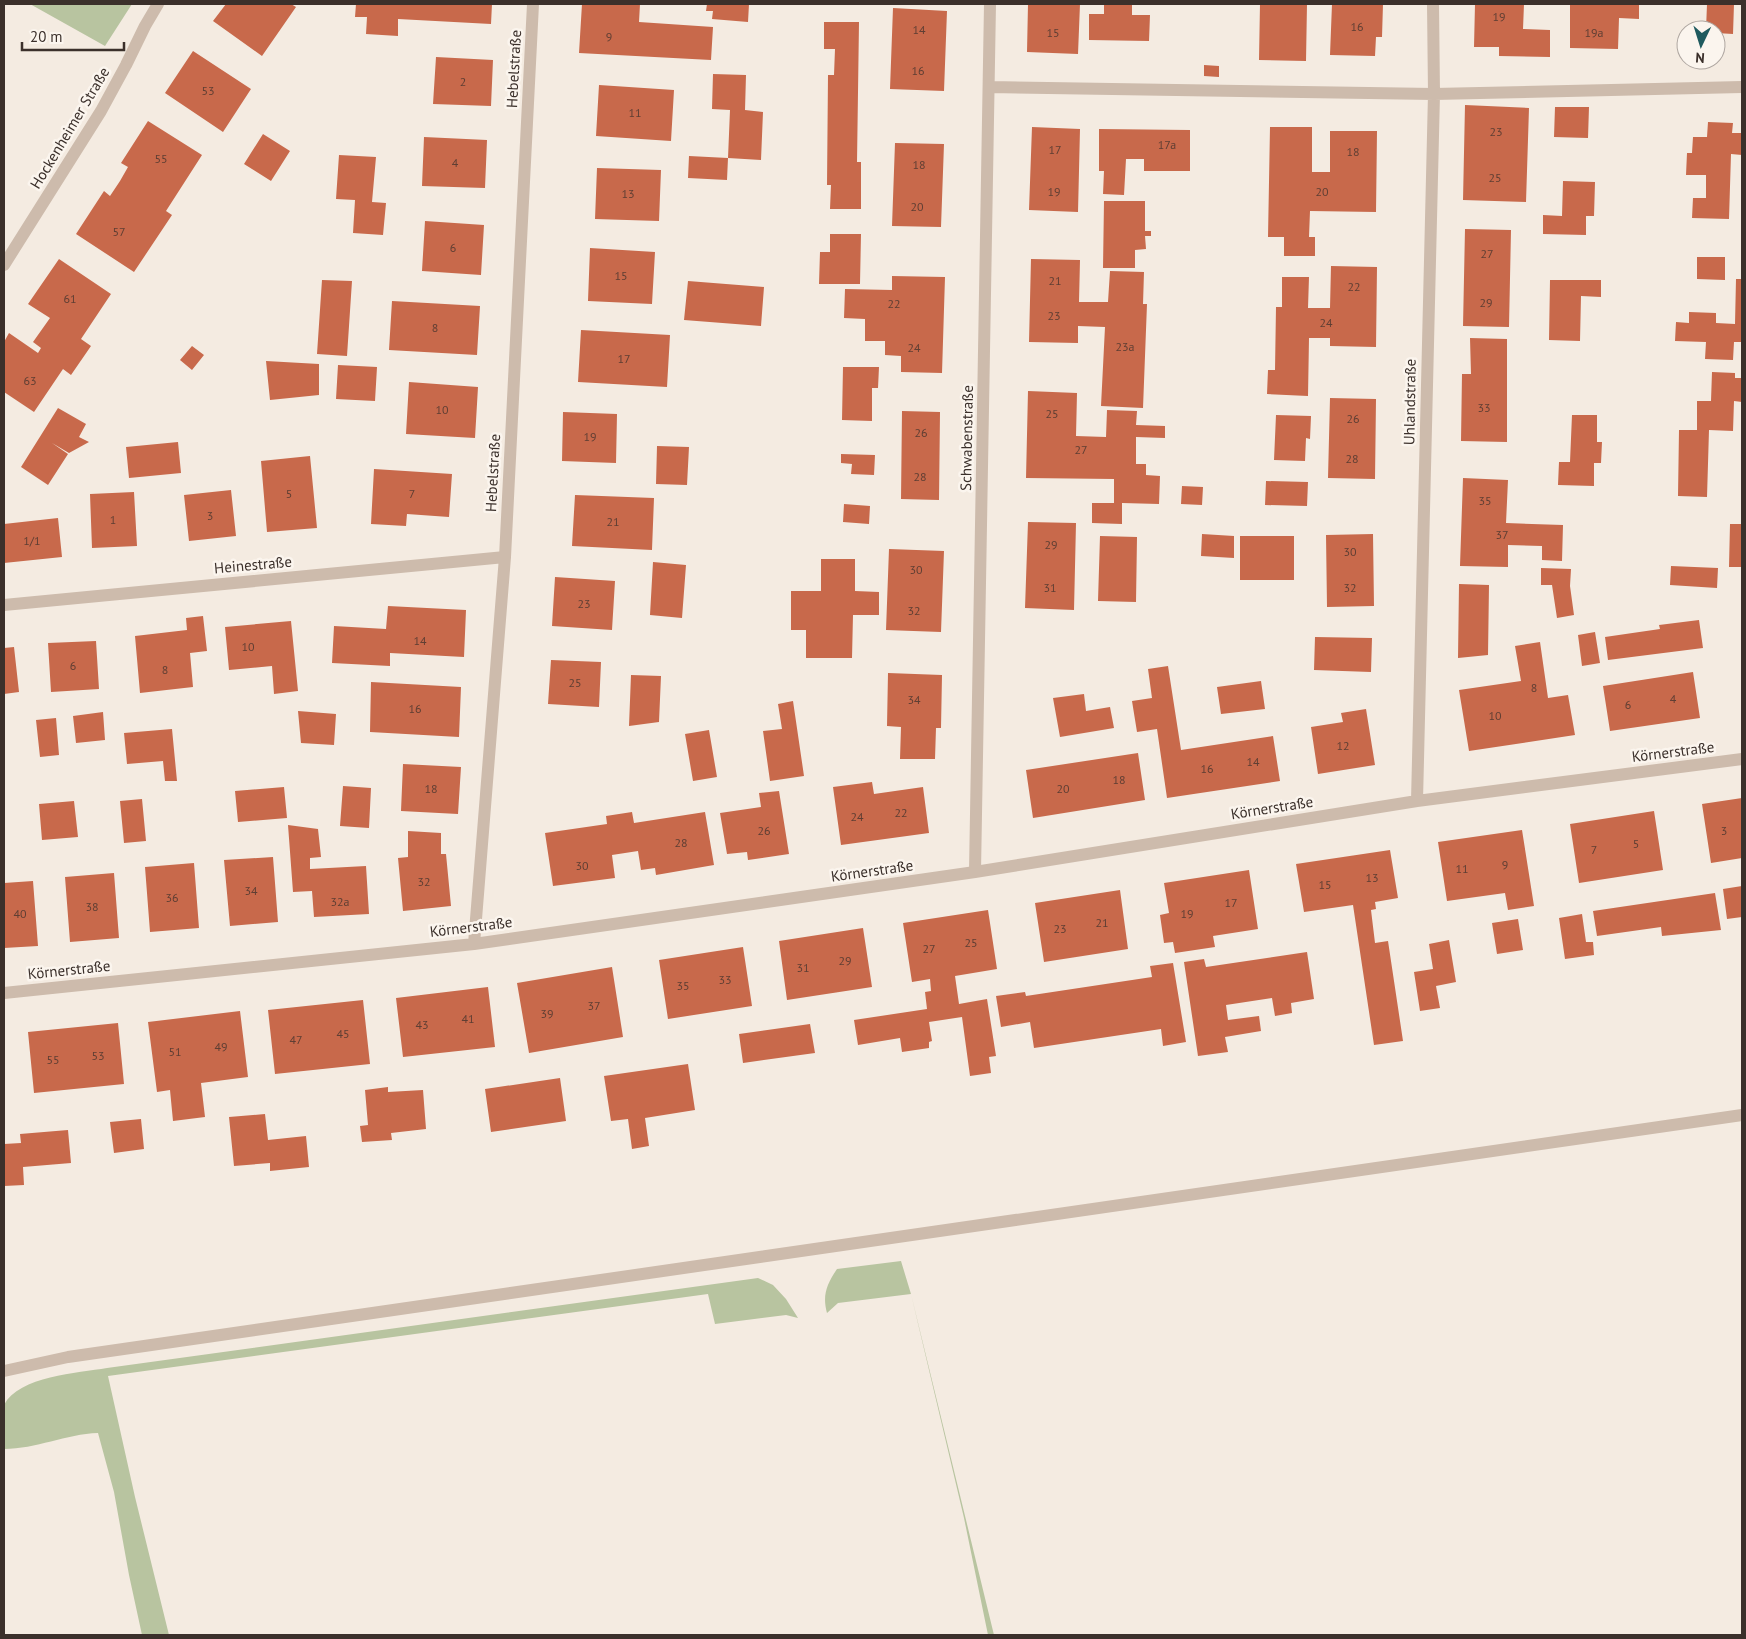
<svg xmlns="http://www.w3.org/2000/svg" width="1746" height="1639" viewBox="0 0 1746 1639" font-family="'PT Sans',sans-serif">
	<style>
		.green { fill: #b8c4a0 }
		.building { fill: #c8694b }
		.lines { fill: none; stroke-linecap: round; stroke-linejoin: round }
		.minor { stroke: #cdbbac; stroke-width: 12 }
		.labels { text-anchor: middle; stroke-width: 5; stroke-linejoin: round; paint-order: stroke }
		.number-label { font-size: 12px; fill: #5e3e33 }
		.street-label { font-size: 15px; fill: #3b302b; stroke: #fbf5ee }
	</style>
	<rect width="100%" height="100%" fill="#f4ebe1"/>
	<path class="green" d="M 30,4 L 132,4 L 105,46 Z
		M 901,1261 L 911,1294 L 994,1635 L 988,1635 L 964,1518 L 911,1294 L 838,1303 L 827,1313 C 822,1295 827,1284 837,1269 Z
		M 758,1278 L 773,1285 L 786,1299 L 798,1318 L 786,1315 L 715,1324 L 708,1294 L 108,1376 L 135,1497 L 169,1635 L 142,1635 L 129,1575 L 114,1492 L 98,1433 C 66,1434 36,1449 4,1449 L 4,1405 C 19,1376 78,1373 107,1368 Z"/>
	<path class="building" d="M 226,4 L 291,4 L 296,7 L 262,56 L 213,21 Z
		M 356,4 L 492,4 L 491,24 L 398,19 L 398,36 L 366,34 L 367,17 L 355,17 Z
		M 582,4 L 640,4 L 639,22 L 713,27 L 711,60 L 579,53 Z
		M 707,4 L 749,4 L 748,22 L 712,19 L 713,11 L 706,11 Z
		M 1028,4 L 1080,4 L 1078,54 L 1027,52 Z
		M 1104,4 L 1132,4 L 1132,15 L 1150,15 L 1149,41 L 1089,40 L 1089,14 L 1104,14 Z
		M 1260,4 L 1307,4 L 1306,61 L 1259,60 Z
		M 1332,4 L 1383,4 L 1382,37 L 1376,37 L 1375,56 L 1330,55 Z
		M 1475,4 L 1524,4 L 1523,29 L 1550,30 L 1550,57 L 1499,56 L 1499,47 L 1474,47 Z
		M 1570,4 L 1639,4 L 1639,19 L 1619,18 L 1618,49 L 1570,48 Z
		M 1707,4 L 1734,4 L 1733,34 L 1716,33 L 1716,30 L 1706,30 Z
		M 893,8 L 947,11 L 944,91 L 890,89 Z
		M 824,22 L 859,22 L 857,162 L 861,162 L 861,209 L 830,209 L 831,185 L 827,185 L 828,75 L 834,75 L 835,49 L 824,49 Z
		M 193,51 L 251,89 L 223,132 L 165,93 Z
		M 436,57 L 493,60 L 491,106 L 433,104 Z
		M 1204,65 L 1219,66 L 1219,77 L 1204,76 Z
		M 713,74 L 746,75 L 745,110 L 763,112 L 761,160 L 728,158 L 727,180 L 688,178 L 689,156 L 728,158 L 730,110 L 712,109 Z
		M 599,85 L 674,90 L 671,141 L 596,136 Z
		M 1465,105 L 1529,108 L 1526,202 L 1463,200 Z
		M 1555,107 L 1589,107 L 1588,138 L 1554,137 Z
		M 148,121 L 202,155 L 166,211 L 172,215 L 134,272 L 76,234 L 104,191 L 110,196 L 120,181 L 128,167 L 121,163 Z
		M 1708,122 L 1733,123 L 1732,133 L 1742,133 L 1742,155 L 1731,154 L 1729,219 L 1692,218 L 1693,198 L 1706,198 L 1706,175 L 1686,175 L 1687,153 L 1692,153 L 1693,137 L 1707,137 Z
		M 1032,127 L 1080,129 L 1078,212 L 1029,210 Z
		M 1270,127 L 1312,127 L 1312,172 L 1330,172 L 1330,131 L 1377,131 L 1376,212 L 1310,211 L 1309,237 L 1315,237 L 1315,256 L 1284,256 L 1284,237 L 1268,237 Z
		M 1099,129 L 1190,130 L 1190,171 L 1144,171 L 1144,159 L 1126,159 L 1124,195 L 1103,194 L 1104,171 L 1099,171 Z
		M 263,134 L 290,151 L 271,181 L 244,164 Z
		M 424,137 L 487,140 L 485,188 L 422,186 Z
		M 895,143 L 944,144 L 941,227 L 892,226 Z
		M 339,155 L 376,157 L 372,202 L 386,203 L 383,235 L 353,233 L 355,200 L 336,199 Z
		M 597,168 L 661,170 L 659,221 L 595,219 Z
		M 1563,181 L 1595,182 L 1594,216 L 1586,216 L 1586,235 L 1543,234 L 1543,215 L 1562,216 Z
		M 1104,201 L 1145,201 L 1145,231 L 1151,231 L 1151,236 L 1145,236 L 1146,249 L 1135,250 L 1135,268 L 1103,268 Z
		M 425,221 L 484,225 L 481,275 L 422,271 Z
		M 1465,229 L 1511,230 L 1509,327 L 1463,326 Z
		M 830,234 L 861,234 L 860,284 L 819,284 L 820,252 L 830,252 Z
		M 590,248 L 655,252 L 652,304 L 588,301 Z
		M 1697,257 L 1725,257 L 1725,280 L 1697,279 Z
		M 59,259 L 111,294 L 81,339 L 91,346 L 71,375 L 63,369 L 34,412 L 4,392 L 4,342 L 9,333 L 38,353 L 41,348 L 33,342 L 50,318 L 28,304 Z
		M 1031,259 L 1080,260 L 1079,302 L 1108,302 L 1110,271 L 1144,272 L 1143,304 L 1147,304 L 1143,408 L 1101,406 L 1105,327 L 1078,326 L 1078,343 L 1029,342 Z
		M 1331,266 L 1377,267 L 1376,347 L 1330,346 L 1330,338 L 1309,338 L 1308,396 L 1267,394 L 1268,370 L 1275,370 L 1276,307 L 1282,307 L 1282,277 L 1309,277 L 1308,308 L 1330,308 Z
		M 892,276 L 945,277 L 942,373 L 901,372 L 901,356 L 885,355 L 885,341 L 865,341 L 865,319 L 844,318 L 845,289 L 892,290 Z
		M 1736,279 L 1742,279 L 1742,324 L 1741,342 L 1734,342 L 1733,360 L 1705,359 L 1706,342 L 1675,341 L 1676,322 L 1689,323 L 1689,312 L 1716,313 L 1716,323 L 1735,324 Z
		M 322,280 L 352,281 L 347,356 L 317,354 Z
		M 1550,280 L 1601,280 L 1601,297 L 1581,296 L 1580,341 L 1549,340 Z
		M 688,281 L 764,287 L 761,326 L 684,320 Z
		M 392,301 L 480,306 L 477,355 L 389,350 Z
		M 581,330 L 670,335 L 667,387 L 578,382 Z
		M 1470,338 L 1507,339 L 1507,442 L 1461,441 L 1462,374 L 1471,374 Z
		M 192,346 L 204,355 L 192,370 L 180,360 Z
		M 266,361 L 319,364 L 319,395 L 270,400 Z
		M 338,365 L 377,367 L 375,401 L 336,399 Z
		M 843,367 L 879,367 L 878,388 L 872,388 L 872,421 L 842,420 Z
		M 1712,372 L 1735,373 L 1735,378 L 1742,378 L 1742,402 L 1734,401 L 1733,431 L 1709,430 L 1707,497 L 1678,496 L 1679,430 L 1697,430 L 1697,401 L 1711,401 Z
		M 409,382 L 478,387 L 475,438 L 406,434 Z
		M 1028,391 L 1077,393 L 1076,436 L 1106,437 L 1107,410 L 1137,411 L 1136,425 L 1165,426 L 1165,438 L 1136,437 L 1136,464 L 1146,464 L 1146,475 L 1160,476 L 1159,504 L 1122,503 L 1122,524 L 1092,523 L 1092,503 L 1114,503 L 1114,479 L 1026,478 Z
		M 1330,398 L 1376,399 L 1375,479 L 1328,478 Z
		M 58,408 L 86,424 L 79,437 L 89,442 L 69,453 L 52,443 L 68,454 L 48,485 L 21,467 Z
		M 902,411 L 940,412 L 939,500 L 901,499 Z
		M 563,412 L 617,414 L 616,463 L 562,461 Z
		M 1276,415 L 1311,416 L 1310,439 L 1306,438 L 1305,461 L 1274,460 Z
		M 1572,415 L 1597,415 L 1597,442 L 1602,442 L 1601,463 L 1594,463 L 1594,486 L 1558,485 L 1559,462 L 1570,462 Z
		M 178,442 L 181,473 L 129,478 L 126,447 Z
		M 657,446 L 689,447 L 687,485 L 656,484 Z
		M 841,454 L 875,455 L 874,475 L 851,474 L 852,464 L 841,463 Z
		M 310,456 L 317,528 L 267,532 L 261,461 Z
		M 374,469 L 452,474 L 449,517 L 407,514 L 406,526 L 371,524 Z
		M 1463,478 L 1508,480 L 1506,523 L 1563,525 L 1562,561 L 1542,560 L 1542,546 L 1508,545 L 1508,567 L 1460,566 Z
		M 1266,481 L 1308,482 L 1307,506 L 1265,505 Z
		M 1182,486 L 1203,487 L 1202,505 L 1181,504 Z
		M 231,490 L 236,536 L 189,541 L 184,495 Z
		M 134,492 L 137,546 L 92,548 L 90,494 Z
		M 575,495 L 654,498 L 652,550 L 572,546 Z
		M 844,504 L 870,506 L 869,524 L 843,522 Z
		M 58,518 L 62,557 L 4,563 L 4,524 Z
		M 1028,522 L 1076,523 L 1074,610 L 1025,608 Z
		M 1730,524 L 1742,524 L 1742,567 L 1729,567 Z
		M 1202,534 L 1234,536 L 1234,558 L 1201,556 Z
		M 1373,534 L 1374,606 L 1327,607 L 1326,535 Z
		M 1100,536 L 1137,537 L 1136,602 L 1098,601 Z
		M 1240,536 L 1294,536 L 1294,580 L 1240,580 Z
		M 889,549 L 944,551 L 941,632 L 886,630 Z
		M 821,559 L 855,559 L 855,591 L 879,592 L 879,615 L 853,615 L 852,658 L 806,658 L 806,630 L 791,630 L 791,591 L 821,591 Z
		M 653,562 L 686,565 L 682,618 L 650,615 Z
		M 1671,566 L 1718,568 L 1717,588 L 1670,585 Z
		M 1541,568 L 1571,569 L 1570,586 L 1574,615 L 1557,618 L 1552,585 L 1541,585 Z
		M 555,577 L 615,581 L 612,630 L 552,626 Z
		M 1459,584 L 1489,585 L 1488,655 L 1458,658 Z
		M 388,606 L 466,610 L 464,657 L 390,653 L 390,666 L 332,663 L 334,626 L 386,629 Z
		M 203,616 L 207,651 L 190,653 L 193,687 L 140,693 L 135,636 L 187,630 L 186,618 Z
		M 1699,620 L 1703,648 L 1608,660 L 1605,637 L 1660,629 L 1659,625 Z
		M 291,621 L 298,691 L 274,694 L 272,666 L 229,670 L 225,627 Z
		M 1595,632 L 1600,663 L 1582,666 L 1578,635 Z
		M 1315,637 L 1372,638 L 1371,672 L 1314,670 Z
		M 96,641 L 99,689 L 51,692 L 48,643 Z
		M 1540,642 L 1548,698 L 1568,695 L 1575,735 L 1469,751 L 1459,690 L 1521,681 L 1515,646 Z
		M 14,647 L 19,692 L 4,694 L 4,648 Z
		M 551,660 L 601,662 L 599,707 L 548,704 Z
		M 1168,666 L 1181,750 L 1273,736 L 1280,781 L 1167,798 L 1157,729 L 1137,732 L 1132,701 L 1152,698 L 1148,669 Z
		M 1693,672 L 1700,718 L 1610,731 L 1603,686 Z
		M 888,673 L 942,675 L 941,728 L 936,728 L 935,759 L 900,759 L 901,727 L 887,726 Z
		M 631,675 L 661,676 L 659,722 L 629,726 Z
		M 1261,681 L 1265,709 L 1221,714 L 1217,687 Z
		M 371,682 L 461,687 L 459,737 L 370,732 Z
		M 1084,694 L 1086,711 L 1110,707 L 1114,728 L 1060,737 L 1053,698 Z
		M 793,701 L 804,776 L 770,781 L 763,731 L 782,729 L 778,704 Z
		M 1366,709 L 1375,765 L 1318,774 L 1311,727 L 1343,722 L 1341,713 Z
		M 298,711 L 336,714 L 334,745 L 301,743 Z
		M 103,712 L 105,740 L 76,743 L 73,716 Z
		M 56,718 L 59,755 L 40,757 L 36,720 Z
		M 172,729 L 177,781 L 165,781 L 163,761 L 127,764 L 124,733 Z
		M 709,730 L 717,777 L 693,781 L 685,734 Z
		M 1138,753 L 1145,800 L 1033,818 L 1026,770 Z
		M 403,764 L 461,767 L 458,814 L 401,811 Z
		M 872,782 L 874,794 L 923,787 L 929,833 L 841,845 L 833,787 Z
		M 343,786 L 371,788 L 369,828 L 340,826 Z
		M 284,787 L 287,818 L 238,822 L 235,791 Z
		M 779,791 L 789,854 L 748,860 L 747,852 L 727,854 L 720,813 L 761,807 L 759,793 Z
		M 1742,798 L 1742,858 L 1711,863 L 1702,804 Z
		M 142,799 L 146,841 L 124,843 L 120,801 Z
		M 74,801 L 78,837 L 42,840 L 39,804 Z
		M 1654,811 L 1663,870 L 1579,883 L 1570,824 Z
		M 632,812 L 634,823 L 705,812 L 714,865 L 656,875 L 655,868 L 641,870 L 638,851 L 612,855 L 615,878 L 553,886 L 545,833 L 607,824 L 606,816 Z
		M 288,825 L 318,829 L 321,857 L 310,858 L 310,869 L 366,866 L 369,914 L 314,917 L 312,891 L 293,892 Z
		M 1522,830 L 1534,906 L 1508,910 L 1505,893 L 1447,901 L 1438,842 Z
		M 408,831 L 441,833 L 441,854 L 446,854 L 451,906 L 403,911 L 398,858 L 408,857 Z
		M 1390,850 L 1398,898 L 1375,902 L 1376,909 L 1371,910 L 1375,943 L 1388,941 L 1403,1041 L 1374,1045 L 1353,905 L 1304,912 L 1296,864 Z
		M 273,857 L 278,922 L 230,926 L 224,860 Z
		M 194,863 L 199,928 L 150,932 L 145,867 Z
		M 1249,870 L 1258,929 L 1213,936 L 1215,947 L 1175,953 L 1173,942 L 1164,943 L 1160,915 L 1169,913 L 1164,883 Z
		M 114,873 L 119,938 L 70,942 L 65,877 Z
		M 33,881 L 38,946 L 4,948 L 4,883 Z
		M 1742,886 L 1742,917 L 1727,919 L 1723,889 Z
		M 1120,890 L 1128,949 L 1044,962 L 1035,903 Z
		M 1715,893 L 1721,930 L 1662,936 L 1661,927 L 1597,936 L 1593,911 Z
		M 988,910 L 997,969 L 955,976 L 959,1004 L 987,999 L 996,1056 L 989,1057 L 991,1073 L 970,1076 L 962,1017 L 929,1022 L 932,1041 L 929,1042 L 929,1048 L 902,1052 L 900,1038 L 858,1045 L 854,1020 L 927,1009 L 925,992 L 931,991 L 930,979 L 912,982 L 903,923 Z
		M 1582,914 L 1586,942 L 1593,942 L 1594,955 L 1565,959 L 1559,918 Z
		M 1518,919 L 1523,950 L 1497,954 L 1492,923 Z
		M 863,928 L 872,987 L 787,1000 L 779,941 Z
		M 1449,940 L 1456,982 L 1436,986 L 1440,1008 L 1420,1011 L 1414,972 L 1433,969 L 1429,944 Z
		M 743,947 L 752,1006 L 668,1019 L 659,960 Z
		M 1307,952 L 1314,999 L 1291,1003 L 1292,1013 L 1275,1016 L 1272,998 L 1226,1005 L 1228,1020 L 1259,1016 L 1261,1031 L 1225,1037 L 1228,1052 L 1198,1056 L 1184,962 L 1204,959 L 1206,967 Z
		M 1173,963 L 1186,1042 L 1163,1046 L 1161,1029 L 1034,1048 L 1030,1022 L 1001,1027 L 996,996 L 1025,992 L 1026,996 L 1152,977 L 1150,966 Z
		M 612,967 L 623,1037 L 529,1053 L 517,983 Z
		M 488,987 L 495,1047 L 403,1057 L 396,998 Z
		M 363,1000 L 370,1064 L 275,1074 L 268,1010 Z
		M 240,1011 L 248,1077 L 201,1083 L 205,1117 L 173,1121 L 170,1090 L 157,1092 L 148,1022 Z
		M 118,1023 L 124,1084 L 34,1093 L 28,1032 Z
		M 810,1024 L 815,1053 L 743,1063 L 739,1034 Z
		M 688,1064 L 695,1110 L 645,1118 L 649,1146 L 632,1149 L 628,1119 L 611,1121 L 604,1076 Z
		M 560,1078 L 566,1121 L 491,1132 L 485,1089 Z
		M 388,1087 L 388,1092 L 423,1090 L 426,1129 L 391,1133 L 392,1140 L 362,1142 L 360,1126 L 368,1125 L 365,1090 Z
		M 265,1114 L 268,1140 L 306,1136 L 309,1167 L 270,1171 L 270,1163 L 234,1166 L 229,1117 Z
		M 141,1119 L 144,1149 L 114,1153 L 110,1122 Z
		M 68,1130 L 71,1163 L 23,1167 L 24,1185 L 4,1186 L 4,1144 L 21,1143 L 20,1134 Z"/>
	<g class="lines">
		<path class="minor" d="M 990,87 L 1434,94 L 1742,87
			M 4,265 L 101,111 L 126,65 L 145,26 L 158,4
			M 4,605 L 505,557
			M 1417,801 L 1434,94 L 1433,4
			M 975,872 L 990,4
			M 474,944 L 505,557 L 533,4
			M 4,993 L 474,944 L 975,872 L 1417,801 L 1742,759
			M 4,1371 L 68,1357 L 1742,1115"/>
	</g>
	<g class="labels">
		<g class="number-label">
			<text x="1499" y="21">19</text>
			<text x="1357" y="31">16</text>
			<text x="919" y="34">14</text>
			<text x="1053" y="37">15</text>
			<text x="1594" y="37">19a</text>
			<text x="609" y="41">9</text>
			<text x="918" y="75">16</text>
			<text x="463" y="86">2</text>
			<text x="208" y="95">53</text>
			<text x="635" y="117">11</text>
			<text x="1496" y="136">23</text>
			<text x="1167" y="149">17a</text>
			<text x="1055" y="154">17</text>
			<text x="1353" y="156">18</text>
			<text x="161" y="163">55</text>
			<text x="455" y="167">4</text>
			<text x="919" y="169">18</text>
			<text x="1495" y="182">25</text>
			<text x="1054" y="196">19</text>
			<text x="1322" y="196">20</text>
			<text x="628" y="198">13</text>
			<text x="917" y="211">20</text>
			<text x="119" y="236">57</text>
			<text x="453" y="252">6</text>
			<text x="1487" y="258">27</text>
			<text x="621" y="280">15</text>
			<text x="1055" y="285">21</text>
			<text x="1354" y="291">22</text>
			<text x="70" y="303">61</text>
			<text x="1486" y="307">29</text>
			<text x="894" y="308">22</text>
			<text x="1054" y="320">23</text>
			<text x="1326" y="327">24</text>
			<text x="435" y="332">8</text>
			<text x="1125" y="351">23a</text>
			<text x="914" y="352">24</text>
			<text x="624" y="363">17</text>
			<text x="30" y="385">63</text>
			<text x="1484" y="412">33</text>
			<text x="442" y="414">10</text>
			<text x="1052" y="418">25</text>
			<text x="1353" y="423">26</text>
			<text x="921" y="437">26</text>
			<text x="590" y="441">19</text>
			<text x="1081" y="454">27</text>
			<text x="1352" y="463">28</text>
			<text x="920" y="481">28</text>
			<text x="289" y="498">5</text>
			<text x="412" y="498">7</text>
			<text x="1485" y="505">35</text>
			<text x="210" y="520">3</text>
			<text x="113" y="524">1</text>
			<text x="613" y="526">21</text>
			<text x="1502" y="539">37</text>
			<text x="32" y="545">1/1</text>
			<text x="1051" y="549">29</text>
			<text x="1350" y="556">30</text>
			<text x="916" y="574">30</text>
			<text x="1050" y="592">31</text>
			<text x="1350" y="592">32</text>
			<text x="584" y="608">23</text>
			<text x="914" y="615">32</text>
			<text x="420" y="645">14</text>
			<text x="248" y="651">10</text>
			<text x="73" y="670">6</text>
			<text x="165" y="674">8</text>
			<text x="575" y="687">25</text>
			<text x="1534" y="692">8</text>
			<text x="1673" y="703">4</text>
			<text x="914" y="704">34</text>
			<text x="1628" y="709">6</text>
			<text x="415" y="713">16</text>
			<text x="1495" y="720">10</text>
			<text x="1343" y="750">12</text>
			<text x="1253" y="766">14</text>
			<text x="1207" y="773">16</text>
			<text x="1119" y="784">18</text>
			<text x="431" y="793">18</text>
			<text x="1063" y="793">20</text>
			<text x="901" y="817">22</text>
			<text x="857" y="821">24</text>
			<text x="764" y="835">26</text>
			<text x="1724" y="835">3</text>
			<text x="681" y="847">28</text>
			<text x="1636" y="848">5</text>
			<text x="1594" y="854">7</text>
			<text x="1505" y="869">9</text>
			<text x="582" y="870">30</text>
			<text x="1462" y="873">11</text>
			<text x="1372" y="882">13</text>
			<text x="424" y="886">32</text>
			<text x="1325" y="889">15</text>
			<text x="251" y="895">34</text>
			<text x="172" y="902">36</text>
			<text x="340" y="906">32a</text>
			<text x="1231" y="907">17</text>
			<text x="92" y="911">38</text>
			<text x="20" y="918">40</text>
			<text x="1187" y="918">19</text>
			<text x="1102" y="927">21</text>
			<text x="1060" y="933">23</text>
			<text x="971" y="947">25</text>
			<text x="929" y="953">27</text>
			<text x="845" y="965">29</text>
			<text x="803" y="972">31</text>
			<text x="725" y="984">33</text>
			<text x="683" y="990">35</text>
			<text x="594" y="1010">37</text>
			<text x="547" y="1018">39</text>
			<text x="468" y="1023">41</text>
			<text x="422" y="1029">43</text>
			<text x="343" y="1038">45</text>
			<text x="296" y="1044">47</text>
			<text x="221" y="1051">49</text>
			<text x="175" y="1056">51</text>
			<text x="98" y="1060">53</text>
			<text x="53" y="1064">55</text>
		</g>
		<g class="street-label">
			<text transform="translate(514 69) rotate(-87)" y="5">Hebelstraße</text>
			<text transform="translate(70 128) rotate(-59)" y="5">Hockenheimer Straße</text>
			<text transform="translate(1410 402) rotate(-89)" y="5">Uhlandstraße</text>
			<text transform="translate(967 438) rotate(-89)" y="5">Schwabenstraße</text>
			<text transform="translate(493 473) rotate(-87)" y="5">Hebelstraße</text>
			<text transform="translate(253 565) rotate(-5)" y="5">Heinestraße</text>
			<text transform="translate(1673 752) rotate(-7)" y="5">Körnerstraße</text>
			<text transform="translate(1272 808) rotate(-9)" y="5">Körnerstraße</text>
			<text transform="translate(872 871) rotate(-8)" y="5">Körnerstraße</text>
			<text transform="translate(471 927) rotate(-7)" y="5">Körnerstraße</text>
			<text transform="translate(69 970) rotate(-6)" y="5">Körnerstraße</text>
		</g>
	</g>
	<rect width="1746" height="1639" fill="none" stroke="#3b302b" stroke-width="10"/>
	<g transform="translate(1701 45) rotate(184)"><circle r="24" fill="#fbf5ee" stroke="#aea6a0"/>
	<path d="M0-4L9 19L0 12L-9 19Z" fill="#1f5a5e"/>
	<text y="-8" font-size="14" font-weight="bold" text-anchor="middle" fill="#3b302b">N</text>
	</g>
	<path d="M22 42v8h102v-8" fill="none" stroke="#3b302b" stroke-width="2.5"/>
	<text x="30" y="42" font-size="15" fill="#3b302b" stroke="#fbf5ee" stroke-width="4" paint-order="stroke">20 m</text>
</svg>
